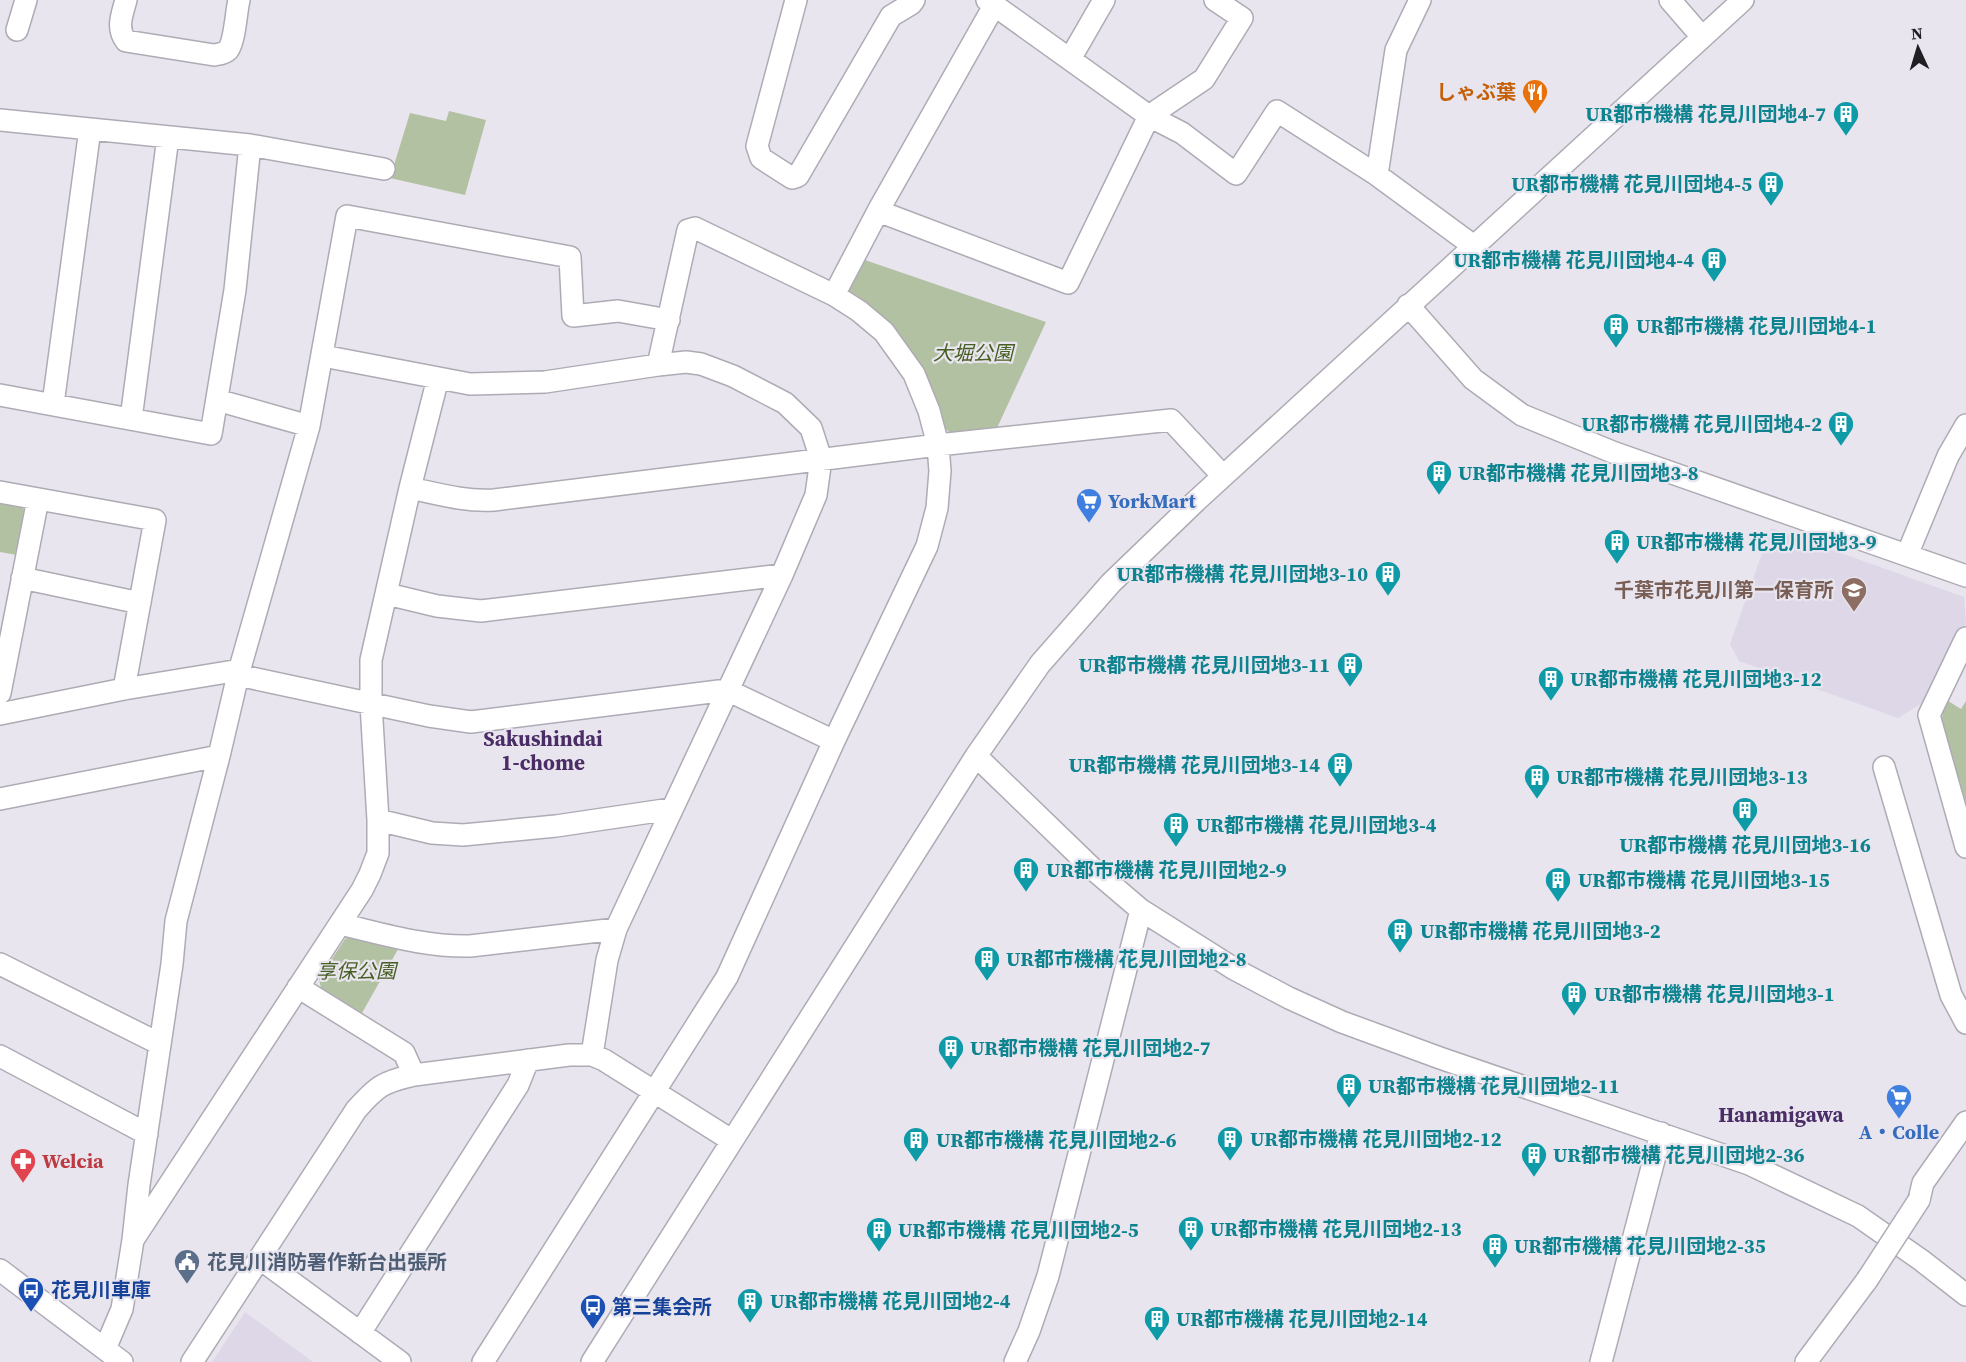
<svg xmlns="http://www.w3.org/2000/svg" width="1966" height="1362" viewBox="0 0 1966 1362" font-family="'Source Serif 4','Noto Sans JP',serif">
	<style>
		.built { fill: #ddd7e8 }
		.green { fill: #b3c1a3 }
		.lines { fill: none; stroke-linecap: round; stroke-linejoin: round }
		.minor-casing { stroke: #aeabb5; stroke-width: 24 }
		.minor { stroke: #fff; stroke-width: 21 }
		.minor-bridge-casing { stroke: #aeabb5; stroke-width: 24; stroke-linecap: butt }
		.minor-bridge { stroke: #fff; stroke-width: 21 }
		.labels { text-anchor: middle; stroke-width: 4.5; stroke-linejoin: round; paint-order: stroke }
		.food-label { font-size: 20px; font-weight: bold; fill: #c56008; stroke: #e9e5ef; text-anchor: end }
		.culture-label { font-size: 20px; font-weight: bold; fill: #0d838f; stroke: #e9e5ef; text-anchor: start }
		.park-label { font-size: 20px; font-style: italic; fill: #465f22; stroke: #e9e5ef }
		.shop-label { font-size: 20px; font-weight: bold; fill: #366cbe; stroke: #e9e5ef; text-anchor: start }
		.education-label { font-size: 20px; font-weight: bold; fill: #785e54; stroke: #e9e5ef; text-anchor: end }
		.health-label { font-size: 20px; font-weight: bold; fill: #be3a42; stroke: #e9e5ef; text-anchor: start }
		.service-label { font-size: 20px; font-weight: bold; fill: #4e5e75; stroke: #e9e5ef; text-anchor: start }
		.transit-label { font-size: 20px; font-weight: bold; fill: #164399; stroke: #e9e5ef; text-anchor: start }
		.neighbourhood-label { font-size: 21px; font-weight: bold; fill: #4a2c66; stroke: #e9e5ef }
	</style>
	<rect width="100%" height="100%" fill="#e9e5ef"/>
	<path class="built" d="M 1771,528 L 1964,597 L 1966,624 L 1929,699 L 1898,718 L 1739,661 L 1730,644 Z
		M 245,1312 L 313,1362 L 212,1362 Z"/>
	<path class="green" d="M 449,111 L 486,120 L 465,195 L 390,178 L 410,113 L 446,121 Z
		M 862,259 L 1046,322 L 997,428 L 951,433 L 945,429 L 852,295 L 848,287 Z
		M 0,499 L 20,503 L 25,512 L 17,555 L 0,552 Z
		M 1945,699 L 1961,709 L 1966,701 L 1966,803 L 1941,724 Z
		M 354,935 L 401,944 L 362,1013 L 321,988 L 319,979 L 345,939 Z"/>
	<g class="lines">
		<g class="minor-casing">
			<path id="minor" d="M 126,0 C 122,15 116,28 126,41 L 214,55 C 219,54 224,54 228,50 C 235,41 236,12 239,0
				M 796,0 L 757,146 L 761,158 L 792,178 L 798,176 L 891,16 L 911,4 L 914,0
				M 987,0 L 1149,116 L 1182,133 L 1236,174 L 1277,111 L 1377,175 L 1475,247
				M 1670,0 L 1702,37
				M 17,30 L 26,0
				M 1070,59 L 1104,0
				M 0,120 L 250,145 L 384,169
				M 1377,175 L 1396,50 L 1420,0
				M 878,211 L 1068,283 L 1149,116 L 1204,79 L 1242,18 L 1215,0
				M 834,295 L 878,211 L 995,4
				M 1408,305 L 1473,379 L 1522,415 L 1615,453 L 1966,576
				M 323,356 L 470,384 L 545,382 L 658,365 L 686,362 L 701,364 L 733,376 L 785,403 L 811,428 L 821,459 L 816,495 L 782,575 L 616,929 L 607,960 L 592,1055
				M 0,395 L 211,434 L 235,290 L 250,145
				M 217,400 L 309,426
				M 53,404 L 90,129
				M 131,419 L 168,137
				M 410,488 C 438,494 466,502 494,500 L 938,445 L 1171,420 L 1223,476
				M 0,492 L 155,520 L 124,689
				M 1907,555 L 1948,456 L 1966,425
				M 22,578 L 140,603
				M 387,594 L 437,606 L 481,611 L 782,575
				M 1966,638 L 1929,715 L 1966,847
				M 238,675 L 429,716 L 471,722 L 727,690 L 834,741
				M 0,693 L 38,499
				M 0,714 L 124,689 L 240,670
				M 976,756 L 1094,870 L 1141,910 L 1236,970 L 1289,998 L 1342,1022 L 1440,1058 L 1749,1164 L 1858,1216 L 1921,1260 L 1966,1295
				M 1884,767 L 1951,995 L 1966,1023
				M 0,799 L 219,756
				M 378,820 L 432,833 L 463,835 L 556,826 L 671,809
				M 340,924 C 383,934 425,947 470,946 L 616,929
				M 0,964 L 160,1044
				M 298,987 L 404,1053 L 414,1075
				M 0,1056 L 147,1134
				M 1919,1200 L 1923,1183 L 1966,1122
				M 133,1240 L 139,1185 L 172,964 L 176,921 L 219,756 L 238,675 L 309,426 L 347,216 L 570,257 L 573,316 L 618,311 L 669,320
				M 259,1258 L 400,1362
				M 0,1270 L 122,1362
				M 360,1333 L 518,1085 L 528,1060
				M 105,1349 L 122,1309 L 133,1240 L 362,890 L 370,874 L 378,853 L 378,820 L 371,704 L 371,660 L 410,488 L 438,378
				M 192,1362 L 356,1110 C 377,1086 383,1082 414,1075 L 569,1055 L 592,1055 L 604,1060 L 731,1140
				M 483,1362 L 727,977 L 834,741 L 927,546 L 937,508 L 940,471 L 938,445 L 929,411 L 914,374 L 884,332 L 859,311 L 834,295 L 695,228 L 688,230 L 658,365
				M 592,1362 L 976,756 L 1040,664 L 1111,583 L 1196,501 L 1743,0
				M 1015,1362 L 1029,1331 L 1048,1276 L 1141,910
				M 1601,1362 L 1661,1133
				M 1806,1362 L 1867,1280"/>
		</g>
		<use href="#minor" class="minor"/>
		<g class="minor-bridge-casing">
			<path id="minor-bridge" d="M 1867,1280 L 1919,1200"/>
		</g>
		<use href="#minor-bridge" class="minor-bridge"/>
	</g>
	<defs>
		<g id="restaurant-pin" transform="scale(1.35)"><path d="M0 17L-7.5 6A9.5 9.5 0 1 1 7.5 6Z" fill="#e8710a" stroke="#e9e5ef"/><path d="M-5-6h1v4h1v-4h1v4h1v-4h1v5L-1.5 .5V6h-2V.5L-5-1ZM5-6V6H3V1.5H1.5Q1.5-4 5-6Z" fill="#fff"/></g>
		<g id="building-pin" transform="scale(1.35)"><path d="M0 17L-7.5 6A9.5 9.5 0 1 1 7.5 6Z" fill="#0f9aa8" stroke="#e9e5ef"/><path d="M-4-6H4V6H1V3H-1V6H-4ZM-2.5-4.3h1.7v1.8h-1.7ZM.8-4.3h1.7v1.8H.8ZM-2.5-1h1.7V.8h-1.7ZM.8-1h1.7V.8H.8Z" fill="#fff"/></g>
		<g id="supermarket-pin" transform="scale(1.35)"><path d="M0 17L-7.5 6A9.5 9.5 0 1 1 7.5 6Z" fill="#3f7fe0" stroke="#e9e5ef"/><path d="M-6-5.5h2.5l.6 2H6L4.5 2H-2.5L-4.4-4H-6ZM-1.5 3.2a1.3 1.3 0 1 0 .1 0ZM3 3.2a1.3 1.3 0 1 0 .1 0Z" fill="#fff"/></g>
		<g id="school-pin" transform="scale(1.35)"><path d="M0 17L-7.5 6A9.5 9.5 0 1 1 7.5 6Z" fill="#8d6e63" stroke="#e9e5ef"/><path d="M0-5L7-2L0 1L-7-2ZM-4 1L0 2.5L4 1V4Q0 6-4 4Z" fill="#fff"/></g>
		<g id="pharmacy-pin" transform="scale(1.35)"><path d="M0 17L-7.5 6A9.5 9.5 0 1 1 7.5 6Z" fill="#e0444e" stroke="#e9e5ef"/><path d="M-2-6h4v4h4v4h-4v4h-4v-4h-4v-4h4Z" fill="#fff"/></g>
		<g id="civic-pin" transform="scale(1.35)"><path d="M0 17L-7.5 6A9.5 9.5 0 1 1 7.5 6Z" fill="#5c6f8a" stroke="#e9e5ef"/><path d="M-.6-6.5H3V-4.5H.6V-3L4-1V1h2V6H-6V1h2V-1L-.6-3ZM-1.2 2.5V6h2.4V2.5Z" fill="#fff"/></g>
		<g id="bus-pin" transform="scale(1.35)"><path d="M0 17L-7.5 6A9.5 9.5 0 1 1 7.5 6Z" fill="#1a4fb4" stroke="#e9e5ef"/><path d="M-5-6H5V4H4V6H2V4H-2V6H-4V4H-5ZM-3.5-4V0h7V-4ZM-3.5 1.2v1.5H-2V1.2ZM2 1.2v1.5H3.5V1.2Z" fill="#fff"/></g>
	</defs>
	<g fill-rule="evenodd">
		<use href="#restaurant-pin" x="1535" y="92"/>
		<use href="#building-pin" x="1846" y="114"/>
		<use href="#building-pin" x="1771" y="184"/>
		<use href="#building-pin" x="1714" y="260"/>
		<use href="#building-pin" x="1616" y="326"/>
		<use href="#building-pin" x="1841" y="424"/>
		<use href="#building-pin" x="1439" y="473"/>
		<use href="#supermarket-pin" x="1089" y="501"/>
		<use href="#building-pin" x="1617" y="542"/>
		<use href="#building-pin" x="1388" y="574"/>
		<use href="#school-pin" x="1854" y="590"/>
		<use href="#building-pin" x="1350" y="665"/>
		<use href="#building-pin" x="1551" y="679"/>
		<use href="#building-pin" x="1340" y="765"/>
		<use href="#building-pin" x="1537" y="777"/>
		<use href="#building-pin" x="1745" y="810"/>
		<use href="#building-pin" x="1176" y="825"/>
		<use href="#building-pin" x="1026" y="870"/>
		<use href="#building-pin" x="1558" y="880"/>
		<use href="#building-pin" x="1400" y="931"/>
		<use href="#building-pin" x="987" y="959"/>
		<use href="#building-pin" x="1574" y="994"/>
		<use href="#building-pin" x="951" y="1048"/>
		<use href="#building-pin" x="1349" y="1086"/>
		<use href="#supermarket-pin" x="1899" y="1097"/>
		<use href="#building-pin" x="1230" y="1139"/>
		<use href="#building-pin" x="916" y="1140"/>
		<use href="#building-pin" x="1534" y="1155"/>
		<use href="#pharmacy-pin" x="23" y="1161"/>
		<use href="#building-pin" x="1191" y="1229"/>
		<use href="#building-pin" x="879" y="1230"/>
		<use href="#building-pin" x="1495" y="1246"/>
		<use href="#civic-pin" x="187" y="1262"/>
		<use href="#bus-pin" x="31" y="1290"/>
		<use href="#building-pin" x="750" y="1301"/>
		<use href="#bus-pin" x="593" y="1307"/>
		<use href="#building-pin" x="1157" y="1319"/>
	</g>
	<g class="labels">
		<g class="food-label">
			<text x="1516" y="99">しゃぶ葉</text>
		</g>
		<g class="culture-label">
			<text x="1826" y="121" text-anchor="end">UR都市機構 花見川団地4-7</text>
			<text x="1752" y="191" text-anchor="end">UR都市機構 花見川団地4-5</text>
			<text x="1694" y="267" text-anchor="end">UR都市機構 花見川団地4-4</text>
			<text x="1636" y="333">UR都市機構 花見川団地4-1</text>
			<text x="1822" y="431" text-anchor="end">UR都市機構 花見川団地4-2</text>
			<text x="1458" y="480">UR都市機構 花見川団地3-8</text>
			<text x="1636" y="549">UR都市機構 花見川団地3-9</text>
			<text x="1368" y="581" text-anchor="end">UR都市機構 花見川団地3-10</text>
			<text x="1330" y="672" text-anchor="end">UR都市機構 花見川団地3-11</text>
			<text x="1570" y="686">UR都市機構 花見川団地3-12</text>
			<text x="1320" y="772" text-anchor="end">UR都市機構 花見川団地3-14</text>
			<text x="1556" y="784">UR都市機構 花見川団地3-13</text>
			<text x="1196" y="832">UR都市機構 花見川団地3-4</text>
			<text x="1745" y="852" text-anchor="middle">UR都市機構 花見川団地3-16</text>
			<text x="1046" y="877">UR都市機構 花見川団地2-9</text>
			<text x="1578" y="887">UR都市機構 花見川団地3-15</text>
			<text x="1420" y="938">UR都市機構 花見川団地3-2</text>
			<text x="1006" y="966">UR都市機構 花見川団地2-8</text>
			<text x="1594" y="1001">UR都市機構 花見川団地3-1</text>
			<text x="970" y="1055">UR都市機構 花見川団地2-7</text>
			<text x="1368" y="1093">UR都市機構 花見川団地2-11</text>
			<text x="1250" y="1146">UR都市機構 花見川団地2-12</text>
			<text x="936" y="1147">UR都市機構 花見川団地2-6</text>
			<text x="1553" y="1162">UR都市機構 花見川団地2-36</text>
			<text x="1210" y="1236">UR都市機構 花見川団地2-13</text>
			<text x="898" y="1237">UR都市機構 花見川団地2-5</text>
			<text x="1514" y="1253">UR都市機構 花見川団地2-35</text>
			<text x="770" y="1308">UR都市機構 花見川団地2-4</text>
			<text x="1176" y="1326">UR都市機構 花見川団地2-14</text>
		</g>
		<g class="park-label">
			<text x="973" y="360">大堀公園</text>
			<text x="356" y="978">享保公園</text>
		</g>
		<g class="shop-label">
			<text x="1108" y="508">YorkMart</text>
			<text x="1899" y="1139" text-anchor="middle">A・Colle</text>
		</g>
		<g class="education-label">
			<text x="1834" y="597">千葉市花見川第一保育所</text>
		</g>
		<g class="health-label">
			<text x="42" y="1168">Welcia</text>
		</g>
		<g class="service-label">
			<text x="207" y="1269">花見川消防署作新台出張所</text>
		</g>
		<g class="transit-label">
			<text x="51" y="1297">花見川車庫</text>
			<text x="612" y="1314">第三集会所</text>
		</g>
		<g class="neighbourhood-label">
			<text x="543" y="746">Sakushindai<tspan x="543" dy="24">1-chome</tspan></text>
			<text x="1781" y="1122">Hanamigawa</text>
		</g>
	</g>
	<g transform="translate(1918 48) rotate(356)" stroke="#e9e5ef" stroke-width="4.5" paint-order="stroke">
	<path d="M0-4.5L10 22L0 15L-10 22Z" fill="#201e22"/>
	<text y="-9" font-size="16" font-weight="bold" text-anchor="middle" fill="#201e22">N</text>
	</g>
</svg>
